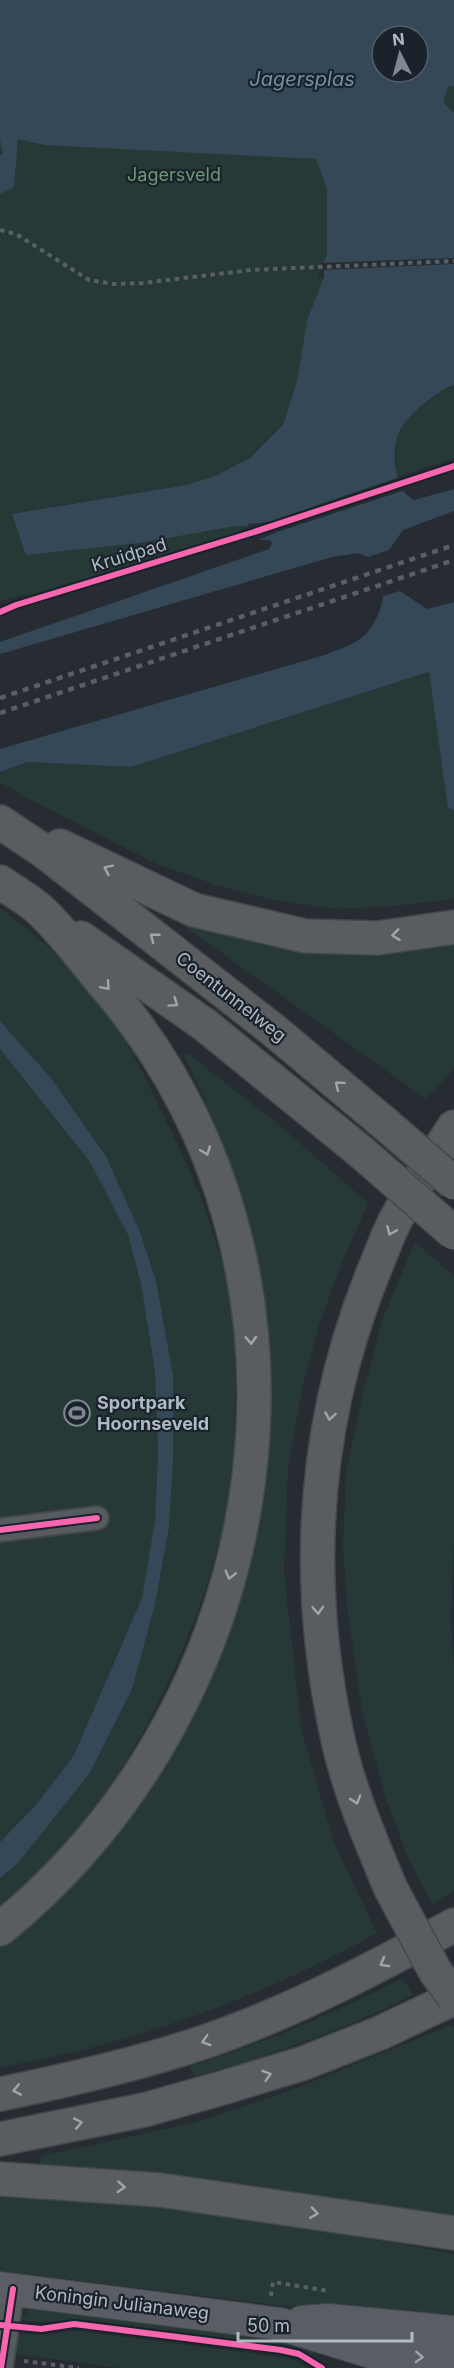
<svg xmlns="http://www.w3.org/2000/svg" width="454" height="2368" viewBox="0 0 454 2368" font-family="Inter,sans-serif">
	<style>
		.green { fill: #263937; fill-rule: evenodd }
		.water { fill: #354858; fill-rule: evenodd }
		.pier { fill: #262c31 }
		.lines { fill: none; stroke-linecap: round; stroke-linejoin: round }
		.street-casing { stroke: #44484c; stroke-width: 26 }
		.secondary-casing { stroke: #44484c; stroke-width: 34 }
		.highway-casing { stroke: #43484d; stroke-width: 36 }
		.path { stroke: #5a5f64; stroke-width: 4; stroke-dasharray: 4.5 4.5; stroke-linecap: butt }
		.street { stroke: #565b5f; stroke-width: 22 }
		.secondary { stroke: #5a5e64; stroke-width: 32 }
		.highway { stroke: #5a5d60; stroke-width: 33 }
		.rail { stroke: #595f63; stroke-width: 4.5; stroke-dasharray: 6 6; stroke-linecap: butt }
		.highway-bridge-casing { stroke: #43484d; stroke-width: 36; stroke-linecap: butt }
		.highway-bridge { stroke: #5a5d60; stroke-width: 33 }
		.cycleway-casing { stroke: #1a232b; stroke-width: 10 }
		.cycleway { stroke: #f766af; stroke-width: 6 }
		.oneway { stroke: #9ea7af }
		.oneway2 { stroke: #9ea8b0 }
		.labels { text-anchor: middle; stroke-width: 4.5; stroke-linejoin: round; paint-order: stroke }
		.park-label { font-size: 18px; fill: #709773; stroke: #1a232b }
		.street-label { font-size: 18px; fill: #afbac3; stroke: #1a232b }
		.poi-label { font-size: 18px; font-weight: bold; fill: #afbac3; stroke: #1a232b; text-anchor: start }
		.water-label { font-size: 20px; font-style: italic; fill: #718fa5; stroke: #1a232b }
	</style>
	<rect width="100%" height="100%" fill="#262c31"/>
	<path class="green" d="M 0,0 L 454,0 L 454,270 L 321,268 L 318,278 L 324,277 L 307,320 L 297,381 L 283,425 L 250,458 L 215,476 L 187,485 L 50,507 L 204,532 L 236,526 L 249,526 L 232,535 L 31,595 L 23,595 L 0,601 ZM 382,36 L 418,36 L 418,72 L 382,72 Z
		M 454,385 L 454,458 L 397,477 C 392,441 396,425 426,402 C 435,395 443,389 454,385 Z
		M 430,672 L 448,807 L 454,810 L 454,898 L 446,900 L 393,906 L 335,909 L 270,899 L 216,885 L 157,864 L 23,796 L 0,782 L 0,772 L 28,762 L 131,767 Z
		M 0,908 C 32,932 64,958 90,988 C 122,1025 146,1080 167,1123 C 194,1175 216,1233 229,1290 C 236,1325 236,1364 235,1399 C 235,1432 235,1465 229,1497 C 207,1617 144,1755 64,1848 C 44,1871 21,1892 0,1914 L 0,1878 L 18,1863 L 155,1604 L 169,1528 L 173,1458 L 156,1281 L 140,1232 L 106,1156 L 51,1078 L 0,1021 Z
		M 170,916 L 258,942 L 328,950 L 454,943 L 454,1069 L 426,1099 Z
		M 0,1049 L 90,1162 L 128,1235 L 141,1284 L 155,1372 L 158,1454 L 155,1520 L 142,1598 L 74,1755 L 36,1805 L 0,1842 Z
		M 187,1053 L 278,1124 L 368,1203 L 341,1264 L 319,1325 L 302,1389 L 288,1469 L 284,1572 L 301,1728 L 333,1841 L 377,1933 C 261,1998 131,2045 0,2067 L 0,1948 C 206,1785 299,1535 259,1276 C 247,1200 217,1125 184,1055 Z
		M 415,1242 L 454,1276 L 454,1541 L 451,1620 L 454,1667 L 454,1891 L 432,1904 L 407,1855 L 385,1795 L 362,1711 L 348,1613 L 343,1548 L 346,1472 L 362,1397 L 383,1318 Z
		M 403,1978 L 413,1995 C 344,2029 271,2056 196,2076 L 189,2067 C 263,2043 334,2014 403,1978 Z
		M 451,2025 L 454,2028 L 454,2218 L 40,2166 L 41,2156 L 193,2123 L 282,2094 Z
		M 0,2192 L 205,2209 L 454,2254 L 454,2327 L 0,2271 Z
		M 31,2306 L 268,2334 L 318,2346 L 312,2355 L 305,2350 L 295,2347 L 79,2319 L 41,2322 L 21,2320 Z
		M 78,2331 L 286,2358 L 297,2361 L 307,2368 L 120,2368 L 15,2354 L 17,2334 L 41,2335 Z"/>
	<path class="water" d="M 0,0 L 454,0 L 454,86 L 448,87 L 443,102 L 454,113 L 454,385 C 443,389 435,395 426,402 C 401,422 391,437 396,470 C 398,484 402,493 414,500 L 454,489 L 454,511 L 403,530 L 389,550 L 368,557 L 358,553 L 332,557 L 0,654 L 0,642 L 269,549 L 272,543 L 270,540 L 256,540 L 251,526 L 236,526 L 139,543 L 26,555 L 12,514 L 186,485 L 215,476 L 250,458 L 283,425 L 297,381 L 307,320 L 324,277 L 324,261 L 327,255 L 327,188 L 316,159 L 45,145 L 18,139 L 14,187 L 0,194 L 0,156 L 3,153 L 0,140 ZM 382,36 L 418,36 L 418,72 L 382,72 Z
		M 388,555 L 400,591 L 427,609 L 454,602 L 454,810 L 448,808 L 429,672 L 131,767 L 28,762 L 0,772 L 0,749 L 328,654 C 338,649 351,646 360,639 C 372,631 382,610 383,596 L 372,561 Z
		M 0,1021 L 51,1078 L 106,1156 L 140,1232 L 156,1281 L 173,1376 L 173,1458 L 169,1528 L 155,1604 L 132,1689 L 89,1774 L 18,1863 L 0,1878 L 0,1842 L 36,1805 L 74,1755 L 142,1598 L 155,1520 L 158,1454 L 155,1372 L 141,1284 L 128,1235 L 90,1162 L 0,1049 Z"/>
	<path class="pier" d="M 454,258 L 454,264 L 321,270 L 321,263 Z
		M 400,477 L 405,490 L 277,532 L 254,542 L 248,524 L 268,522 Z
		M 391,554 L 392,558 L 390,559 L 397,580 L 399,587 L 402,586 L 403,590 L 380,597 L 380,594 L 382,592 L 373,565 L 370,565 L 369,562 Z"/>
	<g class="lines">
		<g class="street-casing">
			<path id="street" d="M 0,1530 L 97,1518
				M 1,2368 L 13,2289"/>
		</g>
		<g class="secondary-casing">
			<path id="secondary" d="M 0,2288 L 280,2324 L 384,2356 L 454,2358
				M 302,2322 L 328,2320 L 454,2332"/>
		</g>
		<g class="highway-casing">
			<path id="highway" d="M 0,822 L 45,852 L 272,1029 L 383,1122
				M 60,846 L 194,910 L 305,936 L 378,938 L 454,927
				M 0,882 C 13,891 28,899 40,910 C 62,930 84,960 103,983 C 347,1264 283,1700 0,1929
				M 81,938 L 205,1025 L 361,1152
				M 391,1889 C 370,1839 348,1788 337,1735 C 303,1578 313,1423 373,1273 C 380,1257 386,1239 394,1223 C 410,1191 434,1158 454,1127
				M 0,2094 C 70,2080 140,2064 207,2041 C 294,2011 374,1968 454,1925
				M 0,2139 L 144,2110 L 222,2088 L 304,2063 L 380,2033 L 454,1998
				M 0,2179 L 160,2190 L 454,2233"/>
		</g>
		<path class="path" d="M 0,230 L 16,234 L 89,280 L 114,284 L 143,283 L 251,270 L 454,261
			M 271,2296 L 273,2282 L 329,2291
			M 24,2361 L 79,2368"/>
		<use href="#street" class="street"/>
		<use href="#secondary" class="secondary"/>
		<use href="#highway" class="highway"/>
		<path class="rail" d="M 0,698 L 454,545
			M 0,713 L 454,560"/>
		<g class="highway-bridge-casing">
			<path id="highway-bridge" d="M 383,1122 L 454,1183
				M 361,1152 L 454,1233
				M 391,1889 L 435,1971 L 454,1997"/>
		</g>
		<use href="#highway-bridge" class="highway-bridge"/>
		<g class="cycleway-casing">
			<path id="cycleway" d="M 0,612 L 16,605 L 251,533 L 454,466
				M 0,1530 L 97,1518
				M 0,2325 L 41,2329 L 74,2324 L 281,2350 L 299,2354 L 322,2368
				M 1,2368 L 13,2289"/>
		</g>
		<use href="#cycleway" class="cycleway"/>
	</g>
	<defs><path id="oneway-chevron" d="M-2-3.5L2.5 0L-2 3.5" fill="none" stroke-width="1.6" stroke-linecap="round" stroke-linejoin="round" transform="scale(1.5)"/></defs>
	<g class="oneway">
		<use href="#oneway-chevron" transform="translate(108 869) rotate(-154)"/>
		<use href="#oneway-chevron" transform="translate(396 935) rotate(173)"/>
		<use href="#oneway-chevron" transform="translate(154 937) rotate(-142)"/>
		<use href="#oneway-chevron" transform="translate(106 986) rotate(49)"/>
		<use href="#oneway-chevron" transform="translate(174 1003) rotate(35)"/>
		<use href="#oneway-chevron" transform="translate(339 1085) rotate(-140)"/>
		<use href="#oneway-chevron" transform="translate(206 1151) rotate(69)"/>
		<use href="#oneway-chevron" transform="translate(391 1231) rotate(113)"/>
		<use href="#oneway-chevron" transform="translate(251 1340) rotate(87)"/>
		<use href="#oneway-chevron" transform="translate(330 1416) rotate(99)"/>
		<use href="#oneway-chevron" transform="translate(230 1575) rotate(104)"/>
		<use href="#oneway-chevron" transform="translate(318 1610) rotate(87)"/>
		<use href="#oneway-chevron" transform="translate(356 1800) rotate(73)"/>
		<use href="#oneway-chevron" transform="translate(384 1963) rotate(151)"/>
		<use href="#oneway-chevron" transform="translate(206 2041) rotate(162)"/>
		<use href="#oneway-chevron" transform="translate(267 2075) rotate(-17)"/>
		<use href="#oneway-chevron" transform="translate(17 2090) rotate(169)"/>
		<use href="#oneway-chevron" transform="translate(78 2123) rotate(-11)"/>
		<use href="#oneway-chevron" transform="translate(121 2187) rotate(4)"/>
		<use href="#oneway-chevron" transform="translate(314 2213) rotate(8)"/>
	</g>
	<use class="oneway2" href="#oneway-chevron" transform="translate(419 2357) rotate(2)"/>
	<defs>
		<g id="stadium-ring" transform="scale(1.35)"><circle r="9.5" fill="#1a232b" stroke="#7f8890" stroke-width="1.5"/><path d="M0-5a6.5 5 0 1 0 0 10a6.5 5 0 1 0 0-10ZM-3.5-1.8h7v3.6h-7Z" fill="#7f8890"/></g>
	</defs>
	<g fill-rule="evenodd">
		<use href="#stadium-ring" x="77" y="1413"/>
	</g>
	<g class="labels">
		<g class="park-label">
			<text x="174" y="181">Jagersveld</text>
		</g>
		<g class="street-label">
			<text transform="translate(129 555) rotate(-17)" y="6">Kruidpad</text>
			<text transform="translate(231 997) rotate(38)" y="6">Coentunnelweg</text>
			<text transform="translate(122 2303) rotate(7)" y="6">Koningin Julianaweg</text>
		</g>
		<g class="poi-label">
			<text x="97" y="1409">Sportpark<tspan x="97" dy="21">Hoornseveld</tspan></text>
		</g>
		<g class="water-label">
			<text x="302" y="86">Jagersplas</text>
		</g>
	</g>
	<g transform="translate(400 54) rotate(354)"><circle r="28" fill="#1a232b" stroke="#565f68" stroke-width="1.5"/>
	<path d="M0-4.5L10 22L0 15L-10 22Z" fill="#7f8890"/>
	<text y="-9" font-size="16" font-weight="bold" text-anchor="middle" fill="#afbac3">N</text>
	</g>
	<path d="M238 2332v9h174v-9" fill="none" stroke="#afbac3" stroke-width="3"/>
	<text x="247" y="2332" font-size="18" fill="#afbac3" stroke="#1a232b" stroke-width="4.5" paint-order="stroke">50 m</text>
</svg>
